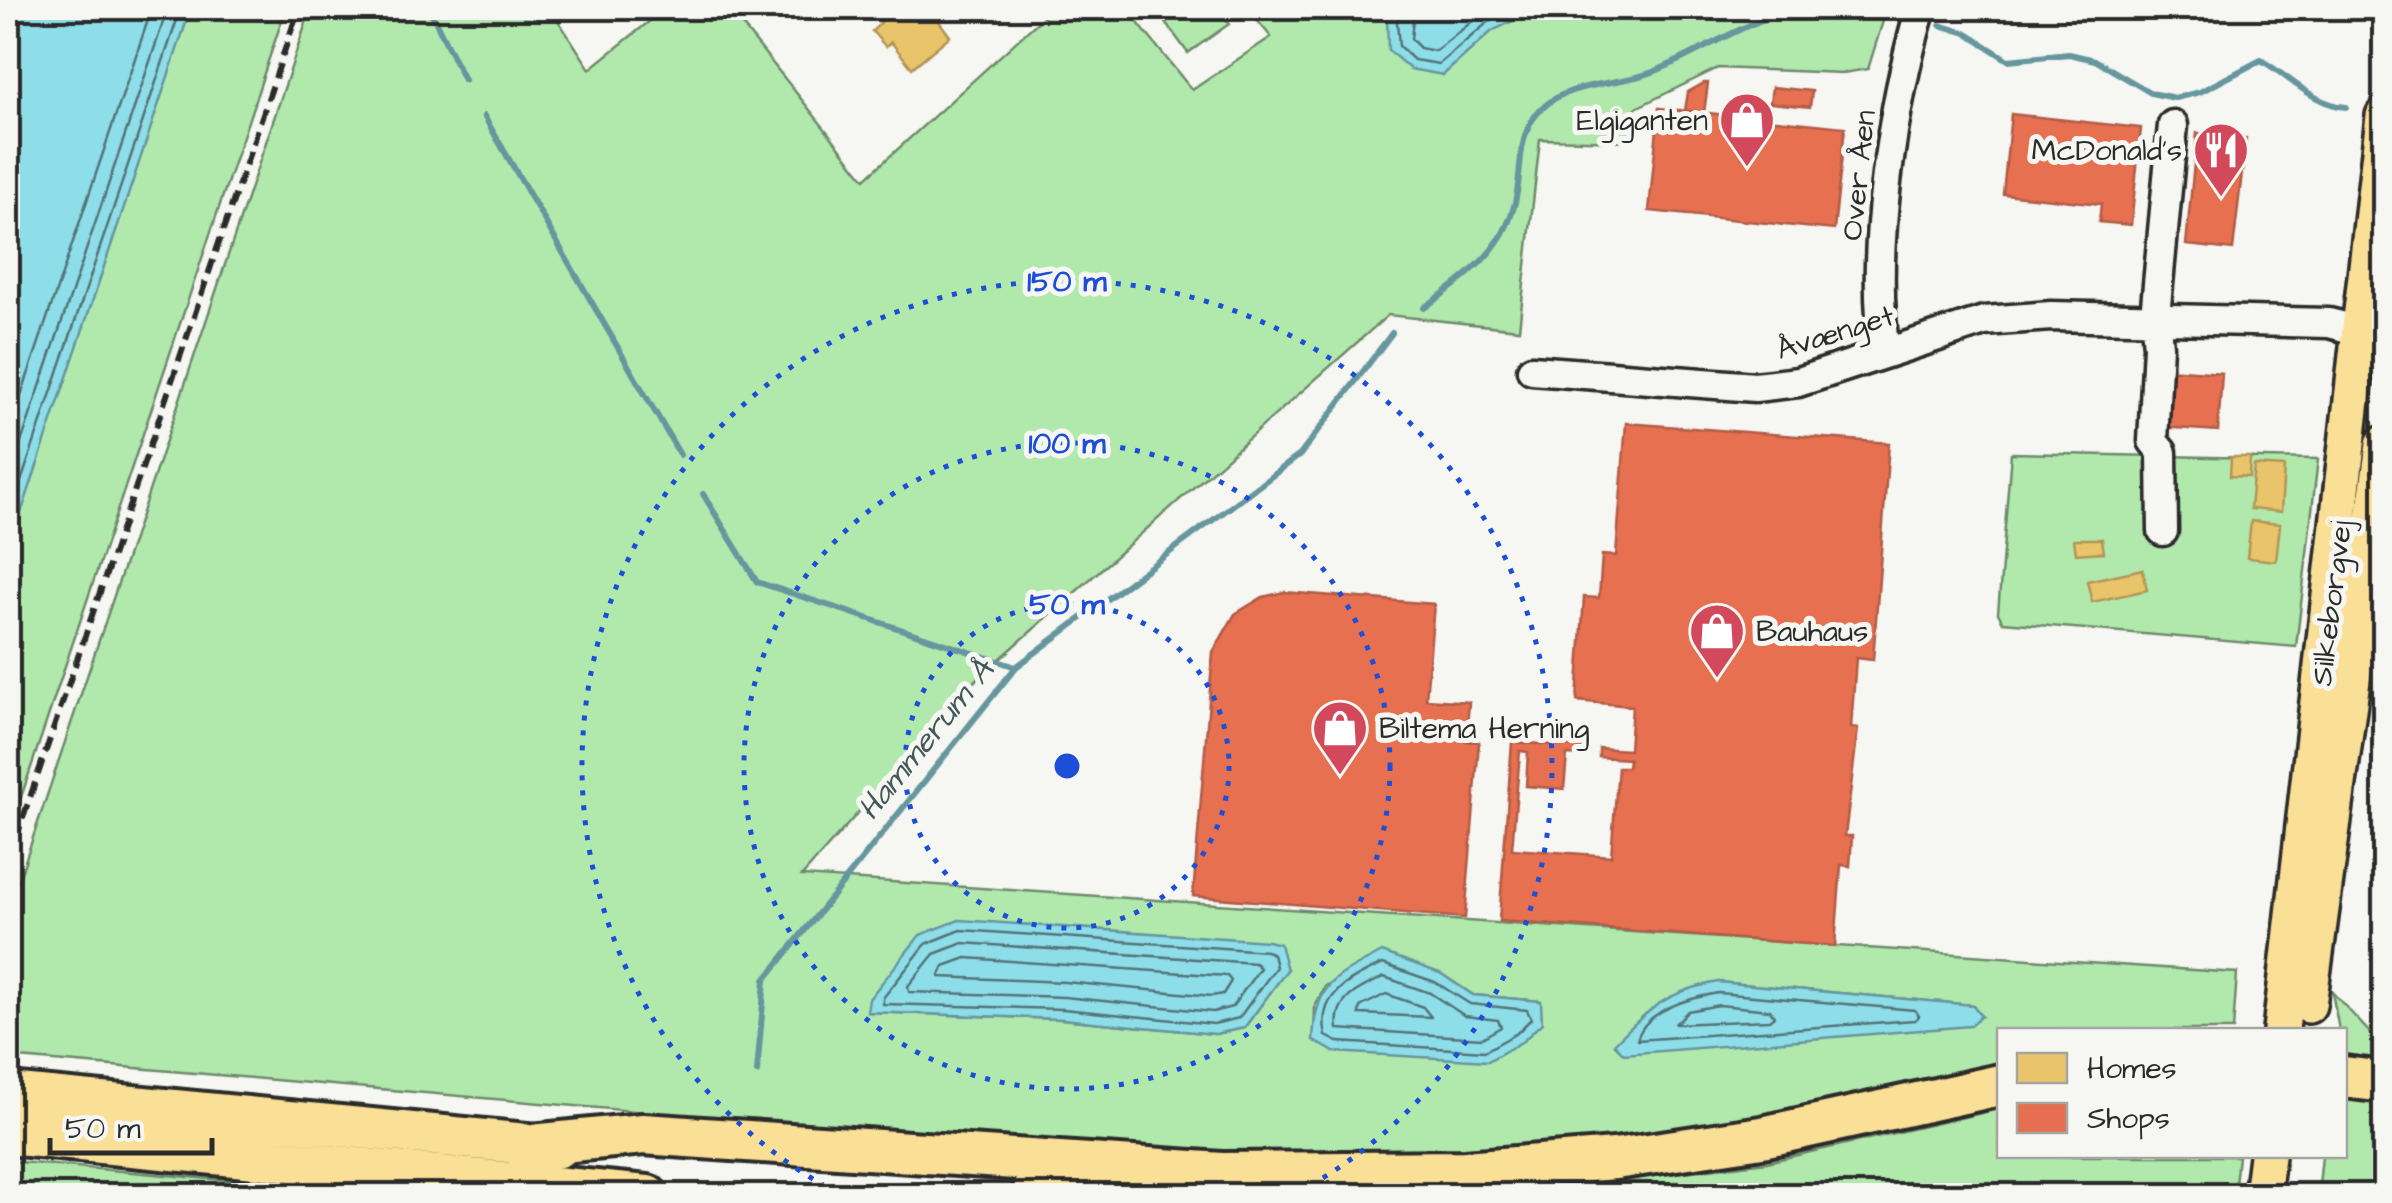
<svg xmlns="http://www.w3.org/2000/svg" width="2392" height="1203" viewBox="0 0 2392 1203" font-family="'Architects Daughter',sans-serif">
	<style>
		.green { fill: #b1e9ad; stroke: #6e8a6c; stroke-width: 2.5; fill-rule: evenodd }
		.water { fill: #8edeea; stroke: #66969e; stroke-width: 2.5 }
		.homes { fill: #e9c46a; stroke: #b09657; stroke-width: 2.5 }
		.shops { fill: #e76f51; stroke: #af5b46; stroke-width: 2.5 }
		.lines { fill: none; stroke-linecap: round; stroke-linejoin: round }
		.shore { stroke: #537377; stroke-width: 2.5 }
		.stream { stroke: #66969e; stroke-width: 6 }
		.minor-casing { stroke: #2b2b2b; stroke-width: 35 }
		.major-casing { stroke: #2b2b2b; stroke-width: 42 }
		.highway-casing { stroke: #2b2b2b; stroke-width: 48 }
		.minor { stroke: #f6f6f2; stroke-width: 28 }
		.major { stroke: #fadf96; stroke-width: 35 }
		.highway { stroke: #fadf96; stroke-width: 40 }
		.rail { stroke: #2b2b2b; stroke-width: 6; stroke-dasharray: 15 8; stroke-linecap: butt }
		.ring { fill: none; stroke: #1d4ed8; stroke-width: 5; stroke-dasharray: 5 10 }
		.labels { text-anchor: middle; stroke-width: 10; stroke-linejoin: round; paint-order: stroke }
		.poi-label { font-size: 30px; fill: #2b2b2b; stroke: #f6f6f2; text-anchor: end }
		.street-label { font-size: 30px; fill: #2b2b2b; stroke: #f6f6f2 }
		.water-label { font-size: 32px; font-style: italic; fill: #44585b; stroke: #f6f6f2 }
		.centre { fill: #1d4ed8; stroke: #f6f6f2; stroke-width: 5 }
		.ring-label { font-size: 30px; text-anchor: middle; font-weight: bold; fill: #1d4ed8; stroke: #f6f6f2; stroke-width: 10; stroke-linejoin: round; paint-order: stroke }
	</style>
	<rect width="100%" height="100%" fill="#f6f6f2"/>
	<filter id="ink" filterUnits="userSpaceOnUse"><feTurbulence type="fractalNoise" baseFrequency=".01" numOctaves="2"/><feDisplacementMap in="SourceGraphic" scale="20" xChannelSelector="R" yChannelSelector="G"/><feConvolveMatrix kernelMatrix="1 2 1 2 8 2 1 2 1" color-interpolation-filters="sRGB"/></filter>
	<g filter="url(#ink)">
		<path class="green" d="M 8,8 L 286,8 L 8,836 Z
			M 311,8 L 550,8 L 590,69 L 666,8 L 741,8 L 734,15 L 865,179 L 1053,8 L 1126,8 L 1192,90 L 1271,37 L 1247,8 L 1395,8 L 1387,17 L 1443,75 L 1492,31 L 1539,8 L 1887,8 L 1868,69 L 1843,73 L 1718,68 L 1636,108 L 1631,141 L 1540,139 L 1519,329 L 1388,315 L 974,682 L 802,876 L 2237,973 L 2233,1030 L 2000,1030 L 1999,1069 L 1750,1122 L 1602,1142 L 1457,1156 L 1251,1156 L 773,1123 L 8,1057 L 8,912 ZM 1287,970 L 1244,1028 L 1215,1034 L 1062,1019 L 867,1012 ZM 1440,973 L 1473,995 L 1540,1001 L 1314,1040 L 1315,1006 L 1326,985 ZM 1718,982 L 1973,1005 L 1981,1016 Z
			M 1155,8 L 1217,8 L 1229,24 L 1188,53 Z
			M 2011,453 L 2318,459 L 2296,647 L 2003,622 L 1998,613 Z
			M 2332,992 L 2372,1035 L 2384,1036 L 2384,1068 L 2345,1063 L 2344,1030 L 2339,1030 Z
			M 2345,1094 L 2384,1098 L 2384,1195 L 2318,1196 L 2322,1156 L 2344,1156 Z
			M 1999,1109 L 2000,1156 L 2238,1156 L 2234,1195 L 1494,1195 L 1767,1162 Z
			M 8,1161 L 393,1195 L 8,1195 Z"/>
		<path class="water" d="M 8,8 L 191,8 L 8,552 Z
			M 1395,8 L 1539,8 L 1492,31 L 1443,75 L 1410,69 L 1388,50 L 1387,16 Z
			M 959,920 L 1268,941 L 1280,944 L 1287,970 L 1244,1028 L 1215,1034 L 1062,1019 L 867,1012 L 869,999 L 920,935 Z
			M 1382,952 L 1440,973 L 1473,995 L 1541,1001 L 1542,1023 L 1523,1041 L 1488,1061 L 1334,1052 L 1313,1040 C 1316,982 1334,978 1382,952 Z
			M 1718,982 L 1973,1005 L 1981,1016 L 1970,1026 L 1624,1054 L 1614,1044 C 1649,1008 1668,991 1718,982 Z"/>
		<path class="homes" d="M 868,8 L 929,8 L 950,36 L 912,68 L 891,42 L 886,47 L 872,31 L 881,23 Z
			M 2231,457 L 2250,457 L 2249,477 L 2230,476 Z
			M 2254,465 L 2284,467 L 2281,512 L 2250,509 Z
			M 2251,521 L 2280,524 L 2276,561 L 2247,558 Z
			M 2074,539 L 2102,539 L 2104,552 L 2076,554 Z
			M 2143,569 L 2147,590 L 2092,602 L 2087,581 Z"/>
		<path class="shops" d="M 1704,83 L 1708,83 L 1704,113 L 1685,111 L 1688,92 Z
			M 1772,87 L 1812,91 L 1810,107 L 1770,103 Z
			M 1659,108 L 1845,127 L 1834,230 L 1649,211 Z
			M 2011,114 L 2141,128 L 2131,225 L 2099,222 L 2101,204 L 2003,194 Z
			M 2197,133 L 2246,138 L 2233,250 L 2186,245 Z
			M 2166,369 L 2222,373 L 2218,431 L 2161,427 Z
			M 1626,423 L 1889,443 L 1873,660 L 1856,658 L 1851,728 L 1858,728 L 1845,836 L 1852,836 L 1850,866 L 1841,865 L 1835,946 L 1499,921 L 1512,742 L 1585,747 L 1584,756 L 1567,755 L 1564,789 L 1526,786 L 1528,752 L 1520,751 L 1512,849 L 1611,856 L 1618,767 L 1628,767 L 1629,759 L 1599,757 L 1599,748 L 1629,750 L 1632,706 L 1577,701 L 1584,597 L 1599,598 L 1602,555 L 1616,556 Z
			M 1284,592 L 1434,604 L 1426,699 L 1469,702 L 1466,741 L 1479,742 L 1465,918 L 1193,896 L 1213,652 L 1235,614 L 1263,597 Z
			M 2384,907 L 2384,1004 L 2374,1003 Z"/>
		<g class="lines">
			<path class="shore" d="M 1401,8 L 1397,22 L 1399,46 L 1414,60 L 1439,64 L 1487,23 L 1517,8
				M 1414,8 L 1411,39 L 1420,48 L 1435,51 L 1489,8
				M 8,434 L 152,8
				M 8,481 L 168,8
				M 8,520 L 181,8
				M 961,930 L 1266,951 L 1273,954 L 1276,967 L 1239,1018 L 1214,1024 L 1063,1009 L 883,1004 L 883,998 L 926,944 Z
				M 963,943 L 1255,963 L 1260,968 L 1232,1007 L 1213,1012 L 1064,997 L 909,992 L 908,986 L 934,954 Z
				M 966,958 L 1227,976 L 1231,981 L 1223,994 L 1212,996 L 1065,982 L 939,977 L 944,966 Z
				M 1383,964 L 1435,982 L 1470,1004 L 1527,1010 L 1531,1019 L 1517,1033 L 1485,1051 L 1338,1042 L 1326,1036 C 1316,995 1351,978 1383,964 Z
				M 1384,977 L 1430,993 L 1465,1016 L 1498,1020 L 1501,1027 L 1482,1038 L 1338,1029 C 1333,999 1360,988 1384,977 Z
				M 1718,993 L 1915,1010 L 1919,1016 L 1915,1020 L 1637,1040 C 1645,1009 1690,998 1718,993 Z
				M 1386,994 L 1423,1007 L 1431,1017 L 1359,1014 L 1360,1007 Z
				M 1719,1005 L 1770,1010 L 1774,1016 L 1769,1020 L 1675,1024 L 1688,1011 Z"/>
			<path class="stream" d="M 429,8 L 464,80
				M 1875,8 L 1893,11
				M 1940,25 L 1966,33 L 2008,60 L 2069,54 L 2095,60 L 2151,93 L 2175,98 L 2200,92 L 2261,60 C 2290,77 2313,104 2346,107
				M 484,116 L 680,455
				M 1424,308 C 1467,276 1509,248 1517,192 C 1521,170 1519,145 1530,124 C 1536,112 1551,99 1564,94 C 1591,82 1624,83 1653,72 C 1703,52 1747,19 1801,8
				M 703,494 L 757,582 L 1016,667
				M 757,1072 L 765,980 L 1016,667 L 1300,455 L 1392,333"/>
			<g class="minor-casing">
				<path id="minor" d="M 1885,351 C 1869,255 1893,101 1921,8
					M 1532,370 L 1755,387 L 1798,382 L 1984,321 L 2051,316 L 2329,323 L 2384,337
					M 2163,531 L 2162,452 L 2153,441 L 2158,346 L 2155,316 L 2173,125"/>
			</g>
			<g class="major-casing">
				<path id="major" d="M 2308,1005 L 2384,444
					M 2281,1030 L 2384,116
					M 2262,1196 L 2267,1156"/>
			</g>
			<g class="highway-casing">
				<path id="highway" d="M 2344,1077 L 2384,1082
					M 8,1094 L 558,1147
					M 8,1134 L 647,1196
					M 532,1145 L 643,1134 L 1222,1173 L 1465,1171 L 1615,1159 L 1762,1137 L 2000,1085
					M 1034,1187 L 1130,1196"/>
			</g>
			<use href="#minor" class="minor"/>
			<use href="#major" class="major"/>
			<use href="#highway" class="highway"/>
			<path class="rail" d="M 8,862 L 299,8"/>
		</g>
	</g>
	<g class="ring">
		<circle cx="1067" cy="766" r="162"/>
		<circle cx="1067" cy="766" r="323"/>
		<path d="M839 1194A485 485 0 1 1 1295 1194"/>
	</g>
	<defs>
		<g id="shop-pin" transform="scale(2.875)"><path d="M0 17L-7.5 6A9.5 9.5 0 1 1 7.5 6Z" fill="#d1495b" stroke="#f6f6f2"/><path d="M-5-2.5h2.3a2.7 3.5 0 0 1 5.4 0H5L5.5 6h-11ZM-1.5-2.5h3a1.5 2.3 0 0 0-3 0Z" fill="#fff"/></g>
		<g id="restaurant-pin" transform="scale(2.875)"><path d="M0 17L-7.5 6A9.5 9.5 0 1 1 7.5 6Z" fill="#d1495b" stroke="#f6f6f2"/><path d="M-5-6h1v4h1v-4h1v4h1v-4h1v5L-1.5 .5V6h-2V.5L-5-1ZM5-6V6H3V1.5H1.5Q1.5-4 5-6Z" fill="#fff"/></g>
	</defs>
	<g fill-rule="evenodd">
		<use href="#shop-pin" x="1747" y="120"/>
		<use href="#restaurant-pin" x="2221" y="150"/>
		<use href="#shop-pin" x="1717" y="631"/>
		<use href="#shop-pin" x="1340" y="728"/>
	</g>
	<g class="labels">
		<g class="poi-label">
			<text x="1708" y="130">Elgiganten</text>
			<text x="2182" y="160">McDonald's</text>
			<text x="1756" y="641" text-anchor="start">Bauhaus</text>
			<text x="1379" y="738" text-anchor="start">Biltema Herning</text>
		</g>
		<g class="street-label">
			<text transform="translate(1858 175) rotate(-84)" y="10">Over Åen</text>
			<text transform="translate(1835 332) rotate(-17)" y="10">Åvænget</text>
			<text transform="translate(2331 603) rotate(-83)" y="10">Silkeborgvej</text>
		</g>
		<g class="water-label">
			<text transform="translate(925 739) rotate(-51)" y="11">Hammerum Å</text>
		</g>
	</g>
	<circle cx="1067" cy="766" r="15" class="centre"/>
	<g class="ring-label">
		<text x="1067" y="291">150 m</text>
		<text x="1067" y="453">100 m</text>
		<text x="1067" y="614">50 m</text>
	</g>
	<rect width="2392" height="1203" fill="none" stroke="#f6f6f2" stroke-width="40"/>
	<rect x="20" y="20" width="2352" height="1163" fill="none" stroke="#2b2b2b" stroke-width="4" filter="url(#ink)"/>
	<rect x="1997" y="1028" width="350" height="130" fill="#f6f6f2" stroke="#a5a5a2" stroke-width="2.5"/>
	<rect x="2017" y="1053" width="50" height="30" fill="#e9c46a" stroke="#a5a5a2" stroke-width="2.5"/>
	<text x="2087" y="1078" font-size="30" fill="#2b2b2b">Homes</text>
	<rect x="2017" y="1103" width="50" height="30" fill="#e76f51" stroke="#a5a5a2" stroke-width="2.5"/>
	<text x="2087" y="1128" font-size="30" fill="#2b2b2b">Shops</text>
	<path d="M50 1138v15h162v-15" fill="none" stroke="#2b2b2b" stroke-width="5"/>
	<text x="65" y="1138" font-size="30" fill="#2b2b2b" stroke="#f6f6f2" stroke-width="8" paint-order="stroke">50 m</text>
</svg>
